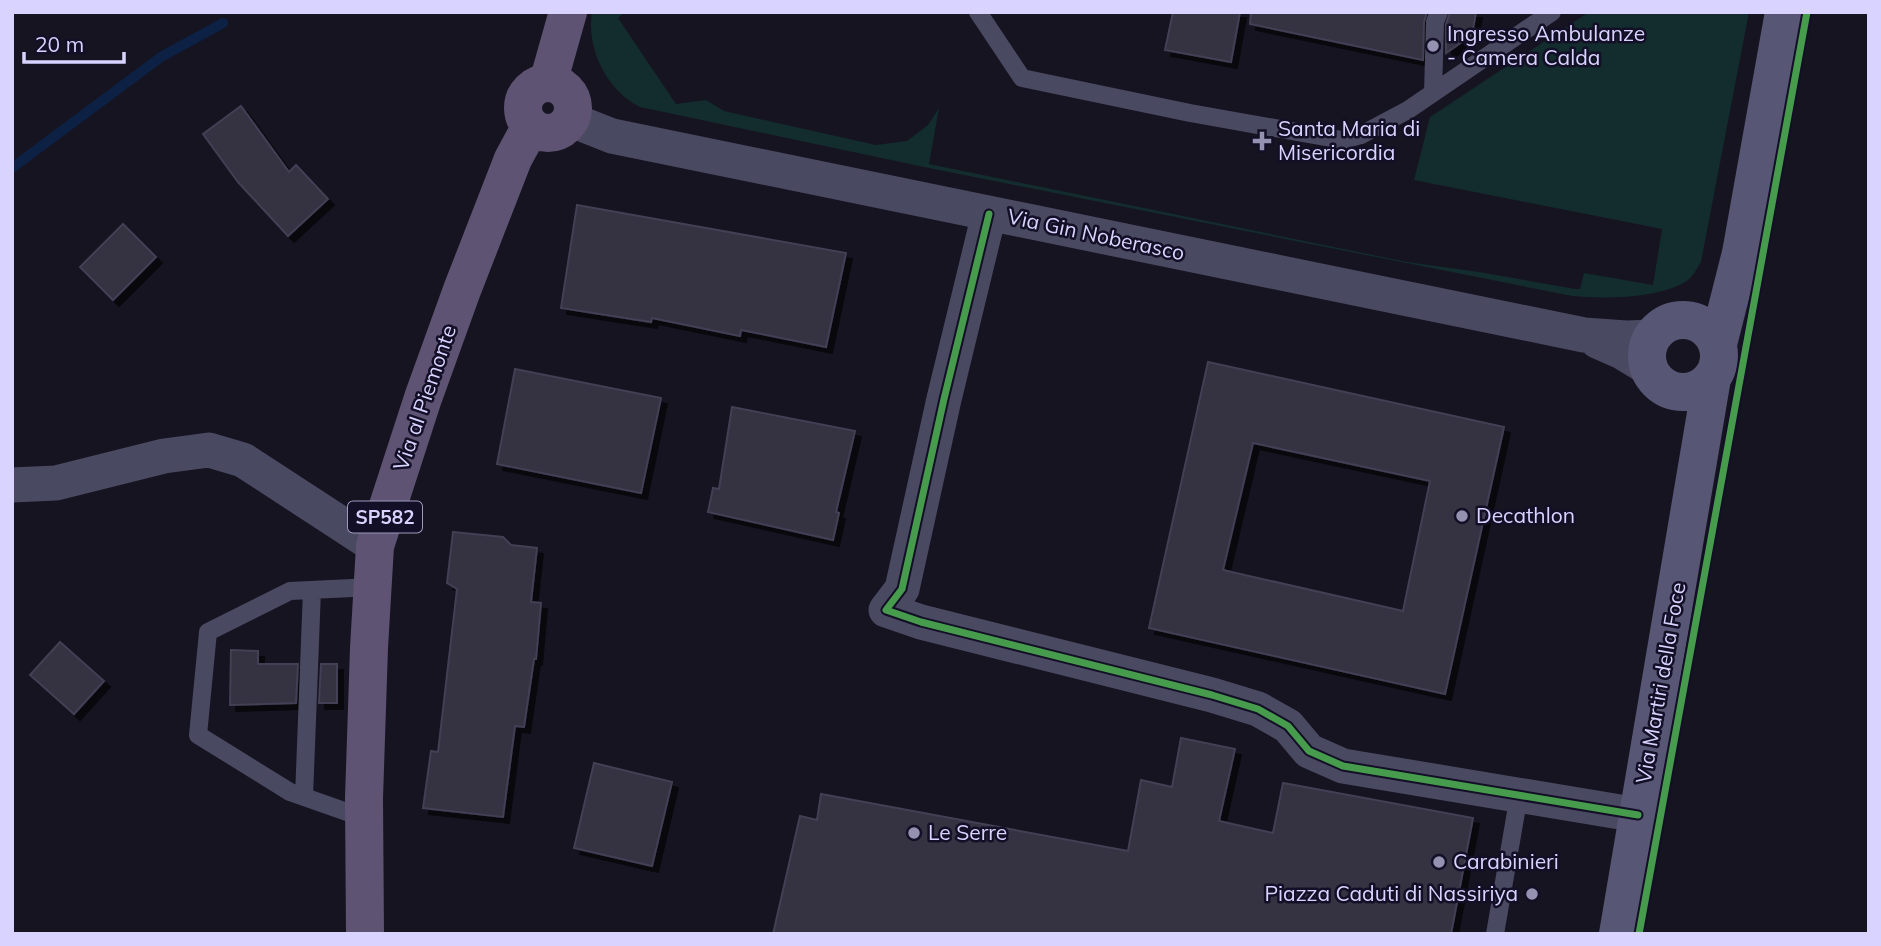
<svg xmlns="http://www.w3.org/2000/svg" width="1881" height="946" viewBox="0 0 1881 946" font-family="Mulish,sans-serif">
	<style>
		.green { fill: #132c2d }
		.lines { fill: none; stroke-linecap: round; stroke-linejoin: round }
		.stream { stroke: #0d2144; stroke-width: 10 }
		.building { fill: #343243; stroke: #433f54; stroke-width: 2; fill-rule: evenodd; filter: url(#shadow) }
		.service { stroke: #4a4962; stroke-width: 18 }
		.minor { stroke: #4a4962; stroke-width: 35 }
		.secondary { stroke: #575674; stroke-width: 38 }
		.primary { stroke: #5e5373; stroke-width: 38 }
		.cycleway-casing { stroke: #130f26; stroke-width: 11 }
		.cycleway { stroke: #469c4c; stroke-width: 7 }
		.poi-dot { fill: #9591b1; stroke: #130f26; stroke-width: 2.5 }
		.labels { text-anchor: middle; stroke-width: 5; stroke-linejoin: round; paint-order: stroke }
		.shield { fill: #130f26; stroke: #9e99be; stroke-width: 2 }
		.shield-label { font-size: 19px; font-weight: bold; fill: #d9d4ff }
		.poi-label { font-size: 21px; fill: #d9d4ff; stroke: #130f26; text-anchor: start }
		.street-label { font-size: 21px; fill: #d9d4ff; stroke: #130f26 }
	</style>
	<defs>
		<filter id="shadow"><feDropShadow dx="6" dy="6" stdDeviation="0" flood-color="#0009"/></filter>
	</defs>
	<rect width="100%" height="100%" fill="#161421"/>
	<path class="green" d="M 592,12 L 625,12 L 618,18 L 676,104 L 706,100 L 724,111 L 876,145 L 907,141 L 928,125 L 939,108 L 929,164 L 1407,262 L 1479,272 L 1575,289 L 1580,289 L 1584,273 L 1653,285 L 1662,229 L 1414,180 L 1430,117 L 1589,12 L 1749,12 L 1701,262 C 1697,268 1694,275 1688,280 C 1661,299 1603,299 1572,296 L 924,167 L 640,107 C 606,90 586,48 592,12 Z"/>
	<g class="lines">
		<path class="stream" d="M 12,168 L 161,57 L 223,23"/>
	</g>
	<path class="building" d="M 1173,12 L 1240,12 L 1231,62 L 1165,50 Z
		M 1251,12 L 1427,12 L 1424,22 L 1423,60 L 1250,24 Z
		M 1450,12 L 1476,12 L 1472,35 L 1446,53 L 1446,24 Z
		M 241,106 L 289,172 L 296,165 L 328,199 L 288,236 L 238,182 L 203,134 Z
		M 577,205 L 846,253 L 826,347 L 741,330 L 740,336 L 652,318 L 651,322 L 561,308 Z
		M 123,224 L 156,257 L 113,300 L 80,267 Z
		M 1208,362 L 1504,427 L 1445,694 L 1149,628 ZM 1253,443 L 1430,481 L 1403,611 L 1223,570 Z
		M 515,369 L 661,398 L 641,493 L 497,464 Z
		M 732,407 L 855,431 L 836,512 L 839,513 L 833,540 L 708,512 L 713,488 L 719,489 Z
		M 453,532 L 503,537 L 511,545 L 537,548 L 531,602 L 541,603 L 536,659 L 534,659 L 524,727 L 515,726 L 503,817 L 423,808 L 431,751 L 438,752 L 457,589 L 447,583 Z
		M 60,642 L 104,681 L 74,714 L 30,675 Z
		M 231,650 L 258,651 L 258,664 L 298,664 L 296,703 L 230,705 Z
		M 321,664 L 337,664 L 337,703 L 319,703 Z
		M 1181,738 L 1235,749 L 1219,821 L 1273,833 L 1283,783 L 1473,818 L 1451,934 L 773,934 L 800,816 L 817,820 L 821,794 L 1128,851 L 1141,780 L 1172,787 Z
		M 594,763 L 672,782 L 652,866 L 574,848 Z"/>
	<g class="lines">
		<path class="service" d="M 978,12 L 1022,78 L 1190,113 L 1342,140 L 1361,135 L 1408,110 L 1552,12
			M 1433,93 L 1435,22 L 1439,12
			M 304,797 L 312,590
			M 364,818 L 290,792 L 198,735 L 208,632 L 290,591 L 373,587
			M 1495,934 L 1519,795"/>
		<path class="minor" d="M 569,119 L 612,136 L 1584,335 L 1626,338 L 1653,337
			M 989,214 L 944,399 L 902,589 L 886,610 L 921,622 L 1212,695 L 1258,709 L 1288,726 L 1309,751 L 1343,766 L 1638,815
			M 1597,341 L 1622,352 L 1650,369
			M 12,485 L 56,483 L 164,456 L 209,450 L 243,460 L 375,546"/>
		<path class="secondary" d="M1647 356a36 36 0 1 1 72 0a36 36 0 1 1-72 0Z
			M 1718,344 L 1741,253 L 1784,12
			M 1618,934 L 1712,378"/>
		<path class="primary" d="M 548,83 L 568,12
			M523 108a25 25 0 1 1 50 0a25 25 0 1 1-50 0Z
			M 365,934 L 364,798 L 369,648 L 375,546 L 423,398 L 462,290 L 513,159 L 531,126"/>
		<g class="cycleway-casing">
			<path id="cycleway" d="M 989,214 L 944,399 L 902,589 L 886,610 L 921,622 L 1212,695 L 1258,709 L 1288,726 L 1309,751 L 1343,766 L 1638,815
				M 1639,934 L 1807,12"/>
		</g>
		<use href="#cycleway" class="cycleway"/>
	</g>
	<g class="poi-dot">
		<circle cx="1433" cy="46" r="7"/>
		<path d="M1258.5 130.5h7v7h7v7h-7v7h-7v-7h-7v-7h7z"/>
		<circle cx="1462" cy="516" r="7"/>
		<circle cx="914" cy="833" r="7"/>
		<circle cx="1439" cy="862" r="7"/>
		<circle cx="1532" cy="894" r="7"/>
	</g>
	<g class="labels">
		<rect class="shield" x="348" y="501.5" width="74" height="31" rx="5"/>
		<g class="shield-label">
			<text x="385" y="524">SP582</text>
		</g>
		<g class="poi-label">
			<text x="1447" y="41">Ingresso Ambulanze<tspan x="1447" dy="24">- Camera Calda</tspan></text>
			<text x="1278" y="136">Santa Maria di<tspan x="1278" dy="24">Misericordia</tspan></text>
			<text x="1476" y="523">Decathlon</text>
			<text x="928" y="840">Le Serre</text>
			<text x="1453" y="869">Carabinieri</text>
			<text x="1518" y="901" text-anchor="end">Piazza Caduti di Nassiriya</text>
		</g>
		<g class="street-label">
			<text transform="translate(1096 235) rotate(12)" y="7">Via Gin Noberasco</text>
			<text transform="translate(425 398) rotate(-71)" y="7">Via al Piemonte</text>
			<text transform="translate(1661 683) rotate(-80)" y="7">Via Martiri della Foce</text>
		</g>
	</g>
	<rect width="1881" height="946" fill="none" stroke="#d9d4ff" stroke-width="28"/>
	<path d="M24 52v10h100v-10" fill="none" stroke="#d9d4ff" stroke-width="3.5"/>
	<text x="35" y="52" font-size="21" fill="#d9d4ff" stroke="#130f26" stroke-width="5" paint-order="stroke">20 m</text>
</svg>
